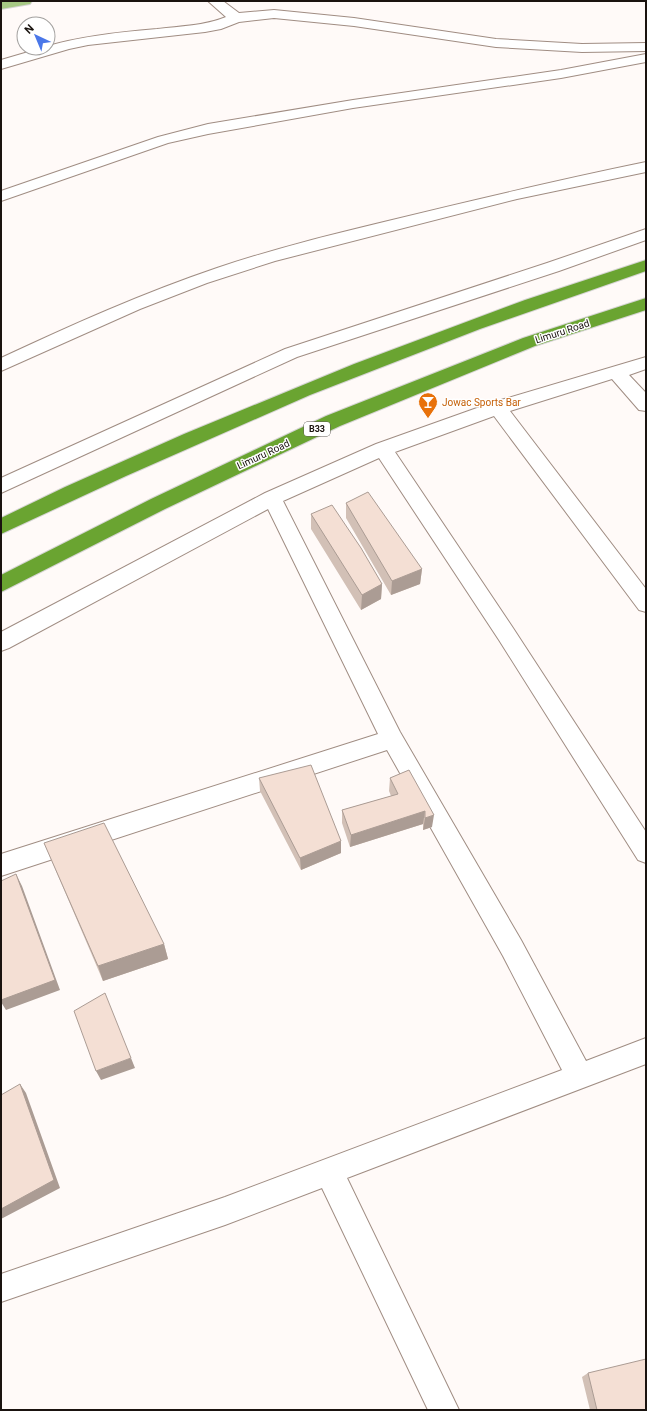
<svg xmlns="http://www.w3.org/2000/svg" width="647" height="1411" viewBox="0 0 647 1411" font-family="Roboto,sans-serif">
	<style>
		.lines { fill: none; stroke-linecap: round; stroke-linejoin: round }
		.minor-casing { stroke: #a08d83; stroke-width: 2 }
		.major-casing { stroke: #d6d5d4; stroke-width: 2 }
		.highway-casing { stroke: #d6d5d4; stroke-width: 2 }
		.minor { fill: #fff; fill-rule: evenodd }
		.major { fill: #a6c883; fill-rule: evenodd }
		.highway { fill: #6aa431; fill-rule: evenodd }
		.wall { fill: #d2c0b6 }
		.shaded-wall { fill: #ab9c94 }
		.building { fill: #f4dfd4; stroke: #ab9c94 }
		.labels { text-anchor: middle; stroke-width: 3; stroke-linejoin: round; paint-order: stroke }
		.shield { fill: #fff; stroke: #5f5a57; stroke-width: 1 }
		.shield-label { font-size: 9px; font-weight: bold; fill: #1a130f }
		.street-label { font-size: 10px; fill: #1a130f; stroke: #fff }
		.food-label { font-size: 10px; fill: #c56008; stroke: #fff; text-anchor: start }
	</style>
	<rect width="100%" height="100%" fill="#fffaf8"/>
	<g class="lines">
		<g class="minor-casing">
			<path id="minor" d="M 208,1 L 223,1 L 239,13 L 274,10 L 354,18 L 496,39 L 582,44 L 646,43 L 646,51 L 582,52 L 496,47 L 354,26 L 274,18 L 239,22 L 221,29 L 205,32 L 88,45 L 69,49 L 1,69 L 1,60 L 42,48 L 48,48 L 48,46 C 83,36 120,32 157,29 C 181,26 204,26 226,17 Z
				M 646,54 L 646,62 L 561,78 L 353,108 L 208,134 L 168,143 L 1,201 L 1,191 L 158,137 L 208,124 L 353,100 L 561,70 Z
				M 646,162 L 646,172 L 517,199 L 275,261 L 207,283 L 140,309 L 1,371 L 1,358 C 72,325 143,293 217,268 C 273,249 330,235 388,221 C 474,200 559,180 646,162 Z
				M 646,229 L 646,240 L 559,271 L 297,357 L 1,493 L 1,478 L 285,349 L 547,263 Z
				M 646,357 L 646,369 L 629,375 L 646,393 L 646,411 L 639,410 L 612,379 L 510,411 L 646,589 L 646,612 L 639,610 L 494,416 L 395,452 L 513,628 L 646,832 L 646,863 L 638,860 L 499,640 L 379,458 L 283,501 L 400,732 L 521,940 L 586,1061 L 646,1038 L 646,1064 L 347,1178 L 459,1410 L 428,1410 L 322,1188 L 225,1225 L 1,1302 L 1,1274 L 225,1197 L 562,1070 L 503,956 L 387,750 L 1,876 L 1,854 L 378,734 L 268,509 L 9,648 L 1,651 L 1,632 L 265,493 L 376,444 L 491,403 Z"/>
		</g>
		<g class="major-casing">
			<path id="major" d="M 1,1 L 32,1 L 30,4 L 1,9 Z"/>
		</g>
		<g class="highway-casing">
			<path id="highway" d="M 646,260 L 646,271 L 480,329 L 310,395 L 126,476 L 1,534 L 1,518 L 65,487 L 184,434 L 354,364 L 525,300 Z
				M 646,298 L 646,310 L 535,346 L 340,426 L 165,509 L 1,592 L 1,575 L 151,499 L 326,416 L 523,338 Z"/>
		</g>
		<use href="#minor" class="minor"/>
		<use href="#major" class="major"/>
		<use href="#highway" class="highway"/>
	</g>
	<path class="wall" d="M 346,503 L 422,569 L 420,584 L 391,595 L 346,518 Z
		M 311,514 L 382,584 L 381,599 L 361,610 L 311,529 Z
		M 409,770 L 432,827 L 423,830 L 423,824 L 350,847 L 342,823 L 342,810 L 391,796 L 389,791 L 390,778 Z
		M 259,778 L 341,841 L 341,853 L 301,870 L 260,791 Z
		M 44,843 L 164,944 L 168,959 L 103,981 Z
		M 588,1373 L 646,1410 L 590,1410 L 582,1377 Z"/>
	<path class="shaded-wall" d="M 422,569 L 420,584 L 391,595 L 392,581 Z
		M 382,584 L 381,599 L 361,610 L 362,595 Z
		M 425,811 L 423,824 L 350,847 L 351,835 Z
		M 434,815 L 432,827 L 423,830 L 425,818 Z
		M 341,841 L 341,853 L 301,870 L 300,858 Z
		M 16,874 L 22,886 L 60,990 L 6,1010 L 1,1002 L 1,1000 Z
		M 164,944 L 168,959 L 103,981 L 98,966 Z
		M 131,1058 L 135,1068 L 101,1080 L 96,1071 Z
		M 20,1084 L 26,1093 L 60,1188 L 1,1219 L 1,1209 Z"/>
	<path class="building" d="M 368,492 L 422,569 L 392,581 L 346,503 Z
		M 332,505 L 361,548 L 382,584 L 362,595 L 311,514 Z
		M 311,765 L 341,841 L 300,858 L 259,778 Z
		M 409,770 L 434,815 L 425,818 L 425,811 L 351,835 L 342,810 L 398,794 L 390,778 Z
		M 104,823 L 164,944 L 98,966 L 44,843 Z
		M 16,874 L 55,980 L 1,1000 L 1,881 Z
		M 105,993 L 131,1058 L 96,1071 L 74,1011 Z
		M 20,1084 L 54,1180 L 1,1209 L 1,1095 Z
		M 646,1359 L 646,1410 L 597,1410 L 588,1373 Z"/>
	<defs>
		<g id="bar-pin" transform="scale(1)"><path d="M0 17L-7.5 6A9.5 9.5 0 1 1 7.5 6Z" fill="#e8710a" stroke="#fff"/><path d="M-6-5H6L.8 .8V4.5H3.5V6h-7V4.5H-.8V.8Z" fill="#fff"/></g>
	</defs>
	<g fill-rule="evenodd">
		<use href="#bar-pin" x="428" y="402"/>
	</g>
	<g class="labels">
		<rect class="shield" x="304" y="422" width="26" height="14" rx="3"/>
		<g class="shield-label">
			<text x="317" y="432">B33</text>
		</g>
		<g class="street-label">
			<text transform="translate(562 331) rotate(-18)" y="4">Limuru Road</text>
			<text transform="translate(263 454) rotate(-25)" y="4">Limuru Road</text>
		</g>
		<g class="food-label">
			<text x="442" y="406">Jowac Sports Bar</text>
		</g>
	</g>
	<rect width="647" height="1411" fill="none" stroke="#1a130f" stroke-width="4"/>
	<g transform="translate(36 36) rotate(316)"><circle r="19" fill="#ffffff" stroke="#a3a19f"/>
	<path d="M0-3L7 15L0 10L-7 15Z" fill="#4a77e9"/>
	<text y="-6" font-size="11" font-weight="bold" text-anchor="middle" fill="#1a130f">N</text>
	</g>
</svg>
